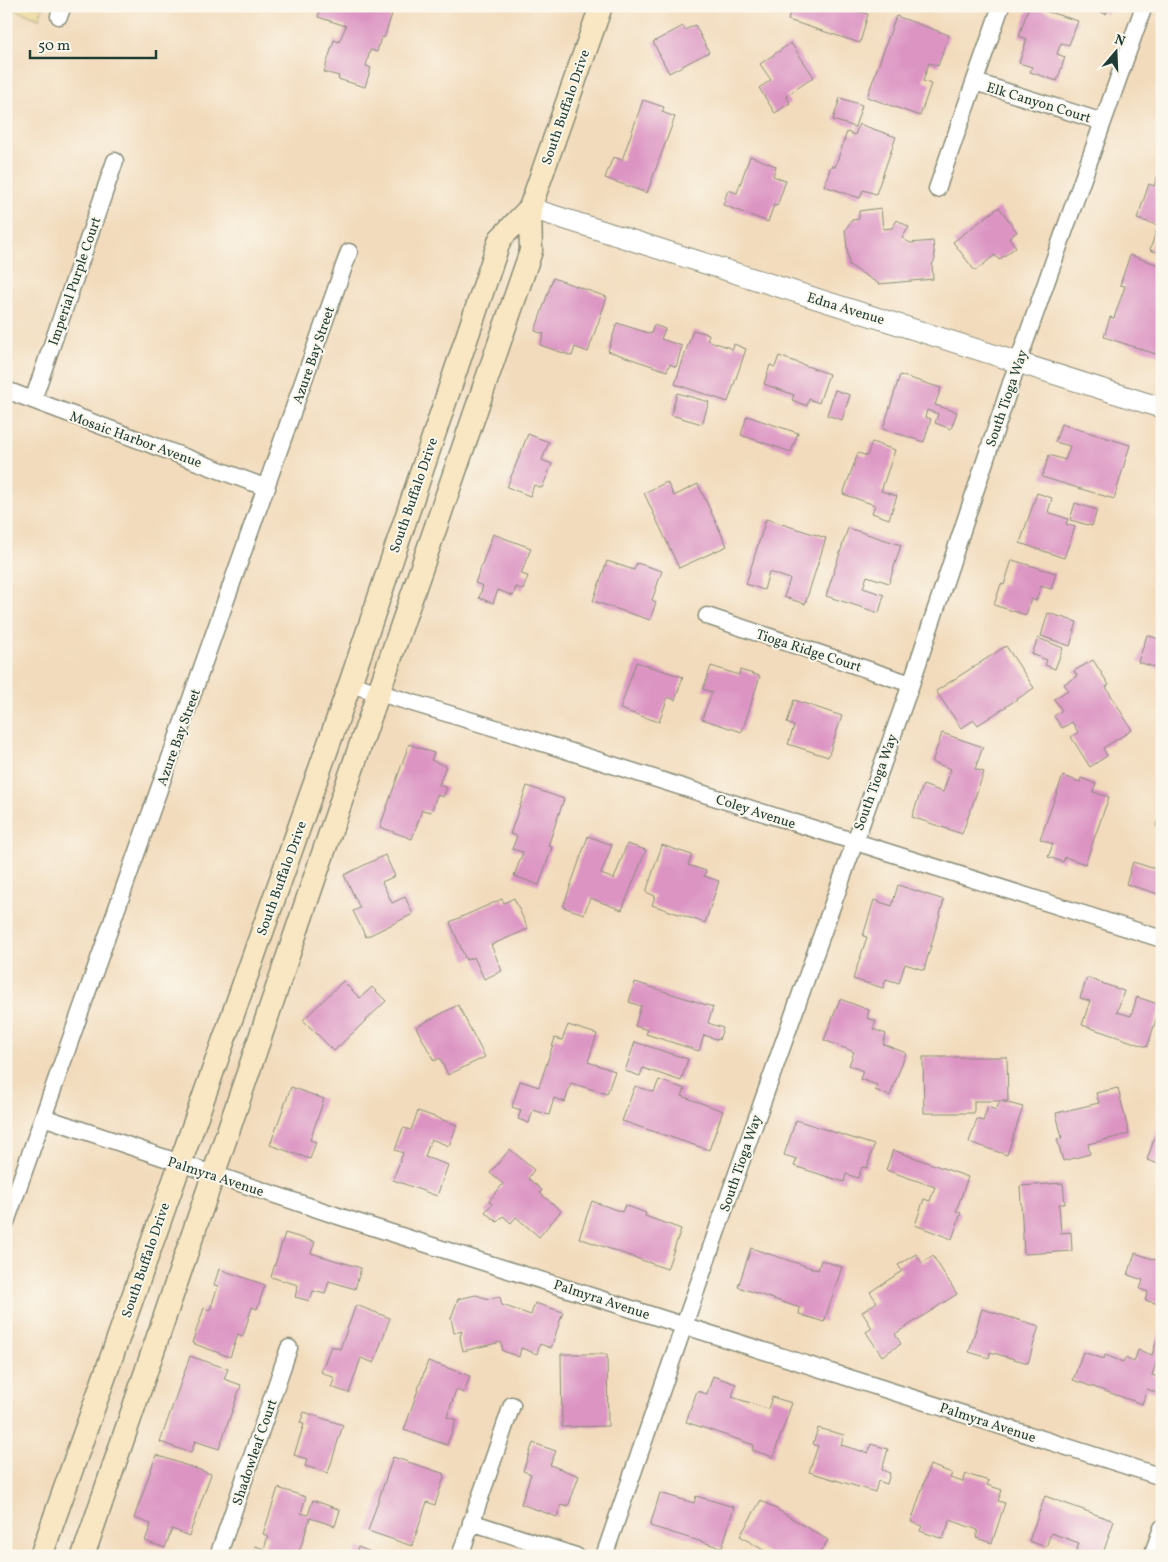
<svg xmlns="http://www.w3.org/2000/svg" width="1168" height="1562" viewBox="0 0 1168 1562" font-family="Vollkorn,serif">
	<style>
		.sand { fill: #eeda9e; stroke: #868c69 }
		.building { fill: #dc94c3 }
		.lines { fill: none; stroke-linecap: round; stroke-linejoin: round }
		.minor-casing { stroke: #888c78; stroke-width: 19 }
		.tertiary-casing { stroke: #888c78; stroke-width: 22 }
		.secondary-casing { stroke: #888c78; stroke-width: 25 }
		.minor { stroke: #fff; stroke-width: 16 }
		.tertiary { stroke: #fff; stroke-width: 20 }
		.secondary { stroke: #f9e7c3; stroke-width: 22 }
		.labels { text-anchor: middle; stroke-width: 4; stroke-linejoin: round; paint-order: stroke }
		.street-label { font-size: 14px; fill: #1f3d34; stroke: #fbf7ec }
	</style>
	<rect width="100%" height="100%" fill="#fbf7ec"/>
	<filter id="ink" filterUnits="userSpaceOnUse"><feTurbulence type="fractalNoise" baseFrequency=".02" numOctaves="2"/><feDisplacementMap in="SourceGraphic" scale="10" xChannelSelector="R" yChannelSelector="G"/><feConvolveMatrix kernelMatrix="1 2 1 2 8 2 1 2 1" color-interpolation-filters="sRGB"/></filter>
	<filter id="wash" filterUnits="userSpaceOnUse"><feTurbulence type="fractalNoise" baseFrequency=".0096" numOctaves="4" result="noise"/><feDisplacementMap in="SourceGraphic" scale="20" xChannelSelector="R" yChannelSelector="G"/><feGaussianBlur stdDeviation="1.12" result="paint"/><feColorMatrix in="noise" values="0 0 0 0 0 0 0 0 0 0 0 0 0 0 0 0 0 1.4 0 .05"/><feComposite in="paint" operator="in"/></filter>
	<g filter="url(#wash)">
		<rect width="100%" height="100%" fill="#f2dbbc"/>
		<path class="sand" d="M 6,6 L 43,6 L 39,19 Z"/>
		<g id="blocks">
			<path class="building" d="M 321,6 L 377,6 L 393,11 L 384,38 L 381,37 L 377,52 L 370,50 L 366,66 L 371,68 L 365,87 L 338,79 L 339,76 L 324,72 L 334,40 L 339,42 L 346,26 L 318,17 Z
				M 792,6 L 843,6 L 868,14 L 860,43 L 788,20 Z
				M 1029,6 L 1078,21 L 1069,45 L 1061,43 L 1057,54 L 1065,57 L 1057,81 L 1030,72 L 1032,67 L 1019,63 L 1027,39 L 1019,36 Z
				M 1084,6 L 1109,6 L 1106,14 Z
				M 896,16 L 949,35 L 938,66 L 929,63 L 923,81 L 931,84 L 920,116 L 867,97 Z
				M 695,25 L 709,52 L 669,73 L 653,42 L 683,26 L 685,30 Z
				M 791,43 L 814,77 L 786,96 L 790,103 L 775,113 L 759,88 L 771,80 L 760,64 Z
				M 840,98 L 862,105 L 855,127 L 833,120 Z
				M 643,100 L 664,107 L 662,112 L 675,117 L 647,193 L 605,178 L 613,157 L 622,160 Z
				M 859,124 L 896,137 L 876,194 L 863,190 L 860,198 L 824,186 L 831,166 L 835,167 L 847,132 L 855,135 Z
				M 750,156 L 776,166 L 773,176 L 786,181 L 777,206 L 774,205 L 768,222 L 723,205 L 728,190 L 737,193 Z
				M 1162,164 L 1162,254 L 1150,250 L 1158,225 L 1137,219 L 1149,184 L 1154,186 Z
				M 999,207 L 1017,232 L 1009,238 L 1016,247 L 999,260 L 995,255 L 975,271 L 953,242 Z
				M 881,208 L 883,229 L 892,228 L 897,220 L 909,227 L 902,238 L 910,243 L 933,241 L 935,259 L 932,265 L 933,279 L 879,284 L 849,265 L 845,230 L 852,220 L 859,219 L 859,211 Z
				M 1130,255 L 1162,266 L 1162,356 L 1104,337 L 1110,317 L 1114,318 L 1125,286 L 1120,285 Z
				M 553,278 L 607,297 L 588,352 L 575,347 L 572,356 L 540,345 L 544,334 L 535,331 Z
				M 617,323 L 651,334 L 654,325 L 665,329 L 661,339 L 682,346 L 676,367 L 670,364 L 667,371 L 608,351 Z
				M 693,330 L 709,334 L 707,340 L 733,349 L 734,344 L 746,349 L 728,402 L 675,384 Z
				M 779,356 L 829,374 L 819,403 L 809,399 L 807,406 L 792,400 L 794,395 L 764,384 L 770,365 L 775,367 Z
				M 900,375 L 941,388 L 935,405 L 957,412 L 951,429 L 935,423 L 938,414 L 927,410 L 925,417 L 931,419 L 924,442 L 883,429 Z
				M 835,390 L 850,395 L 842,420 L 827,415 Z
				M 677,393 L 709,402 L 702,424 L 671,415 Z
				M 747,416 L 798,433 L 791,452 L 741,435 Z
				M 1061,424 L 1130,445 L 1114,499 L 1042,477 L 1049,455 L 1065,460 L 1070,446 L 1055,442 Z
				M 528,434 L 549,442 L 542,460 L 552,464 L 542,488 L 534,485 L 530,496 L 507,487 Z
				M 872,442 L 895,450 L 881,491 L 897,496 L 889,519 L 872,513 L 875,505 L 843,494 L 858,453 L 867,456 Z
				M 667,482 L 674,496 L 698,484 L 727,546 L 679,568 L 644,493 Z
				M 1037,493 L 1052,498 L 1048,512 L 1068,519 L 1066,524 L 1075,527 L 1064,558 L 1020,543 Z
				M 1075,503 L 1097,510 L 1092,526 L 1070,520 Z
				M 766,519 L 826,538 L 805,604 L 784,597 L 790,579 L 769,572 L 764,590 L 746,584 Z
				M 848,528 L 901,545 L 889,583 L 867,576 L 863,588 L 884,595 L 879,613 L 826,596 Z
				M 493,534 L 531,548 L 521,574 L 528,576 L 523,590 L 516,587 L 513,596 L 498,590 L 493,603 L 479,598 L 483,586 L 475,583 Z
				M 1012,560 L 1056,573 L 1051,589 L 1041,586 L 1036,601 L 1031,599 L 1026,615 L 994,605 L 1001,584 L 1004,585 Z
				M 607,561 L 634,570 L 637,563 L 662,571 L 652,600 L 656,602 L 650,620 L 593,601 Z
				M 1048,613 L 1077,622 L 1070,646 L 1041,636 Z
				M 1147,635 L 1162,640 L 1161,669 L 1138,662 Z
				M 1038,638 L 1063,648 L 1055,669 L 1045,665 L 1047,660 L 1032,654 Z
				M 1006,646 L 1034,688 L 978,725 L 974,720 L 961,728 L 936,691 Z
				M 1093,660 L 1109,685 L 1106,687 L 1132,730 L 1103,748 L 1107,756 L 1090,767 L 1071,737 L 1078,732 L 1072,722 L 1062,728 L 1054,716 L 1062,710 L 1054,699 L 1068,690 L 1064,684 L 1077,676 L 1074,671 Z
				M 636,662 L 683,677 L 675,700 L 668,697 L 659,722 L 620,709 Z
				M 711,666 L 739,675 L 740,670 L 760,676 L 742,732 L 702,719 L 712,692 L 703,689 Z
				M 794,700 L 842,716 L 828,757 L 788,744 L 794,726 L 787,723 Z
				M 942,733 L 983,747 L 975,769 L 984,772 L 962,834 L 912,817 L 923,785 L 943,792 L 951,769 L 932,762 Z
				M 409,744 L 434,753 L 431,760 L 446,766 L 439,785 L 447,788 L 443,797 L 437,795 L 431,812 L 422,810 L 412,839 L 380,827 Z
				M 1063,776 L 1080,782 L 1081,778 L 1096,784 L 1093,792 L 1109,797 L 1085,864 L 1065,857 L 1063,862 L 1048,857 L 1053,844 L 1040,839 Z
				M 527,786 L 564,799 L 548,846 L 552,847 L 539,885 L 514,876 L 523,852 L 512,849 L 517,836 L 510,834 Z
				M 1161,810 L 1162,810 L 1162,828 L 1156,826 Z
				M 588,836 L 612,845 L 601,874 L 614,879 L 627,844 L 646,850 L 622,910 L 590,898 L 584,914 L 563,907 Z
				M 662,845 L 692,855 L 688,865 L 706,871 L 704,876 L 719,881 L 705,923 L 652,905 L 655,896 L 646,892 Z
				M 385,855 L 395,876 L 382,882 L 392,903 L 405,897 L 413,914 L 366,937 L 353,911 L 360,908 L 344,875 Z
				M 1133,862 L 1162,871 L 1162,895 L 1126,884 Z
				M 898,885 L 944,900 L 924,970 L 905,964 L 899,983 L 886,979 L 883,988 L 853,979 L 867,937 L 863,936 L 874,900 L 892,906 Z
				M 514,898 L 528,929 L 491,945 L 502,971 L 484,979 L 474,957 L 466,960 L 450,922 L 502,899 L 504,903 Z
				M 1087,978 L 1124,991 L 1117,1012 L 1131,1016 L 1137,997 L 1161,1005 L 1147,1047 L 1082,1025 L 1090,1001 L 1080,998 Z
				M 343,981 L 360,998 L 372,987 L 386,1001 L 334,1051 L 303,1020 Z
				M 635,982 L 713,1007 L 708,1023 L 723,1028 L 719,1040 L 704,1035 L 699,1051 L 646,1034 L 648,1030 L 635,1026 L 641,1006 L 629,1002 Z
				M 840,999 L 869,1010 L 867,1018 L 876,1021 L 873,1029 L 886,1034 L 883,1044 L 906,1053 L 890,1096 L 875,1090 L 877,1085 L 860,1079 L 863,1071 L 849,1065 L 854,1052 L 824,1040 Z
				M 458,1005 L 485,1057 L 448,1075 L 440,1058 L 434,1061 L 416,1027 Z
				M 568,1025 L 597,1034 L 588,1062 L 615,1071 L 607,1094 L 571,1083 L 565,1102 L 554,1098 L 549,1115 L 533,1110 L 529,1123 L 518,1119 L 521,1110 L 512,1107 L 520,1081 L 539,1087 L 555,1038 L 562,1040 Z
				M 635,1042 L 688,1059 L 681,1081 L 643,1068 L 640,1076 L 625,1071 Z
				M 923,1057 L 1007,1057 L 1008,1101 L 974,1101 L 974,1113 L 924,1113 Z
				M 659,1080 L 685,1089 L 682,1096 L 723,1111 L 709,1150 L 622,1121 L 635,1086 L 654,1092 Z
				M 291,1087 L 324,1099 L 310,1140 L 316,1142 L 310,1159 L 270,1145 Z
				M 1118,1088 L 1129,1134 L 1088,1144 L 1090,1154 L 1063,1161 L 1057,1139 L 1062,1138 L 1056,1113 L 1099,1103 L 1096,1093 Z
				M 1000,1101 L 1023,1107 L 1007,1155 L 969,1142 L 977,1119 L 983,1121 L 988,1107 L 996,1110 Z
				M 418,1111 L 457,1125 L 449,1146 L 431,1139 L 425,1157 L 448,1165 L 437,1196 L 393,1180 L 403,1153 L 395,1150 L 403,1128 L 411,1130 Z
				M 1162,1116 L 1162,1165 L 1147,1160 Z
				M 796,1120 L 874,1145 L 867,1168 L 862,1167 L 858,1178 L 846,1174 L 844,1182 L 794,1166 L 797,1159 L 784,1155 Z
				M 510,1149 L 534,1170 L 528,1178 L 542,1190 L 540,1193 L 561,1211 L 539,1237 L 516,1217 L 511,1223 L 503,1216 L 497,1222 L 485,1212 L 492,1204 L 489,1201 L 503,1184 L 490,1173 Z
				M 893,1150 L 968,1177 L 956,1211 L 961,1213 L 952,1239 L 915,1225 L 924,1199 L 930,1201 L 935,1187 L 886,1170 Z
				M 1063,1183 L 1065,1204 L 1059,1204 L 1061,1233 L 1071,1232 L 1072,1251 L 1024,1254 L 1020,1186 Z
				M 592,1201 L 622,1212 L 625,1205 L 646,1213 L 645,1216 L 681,1229 L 667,1269 L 579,1238 Z
				M 285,1233 L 315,1242 L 311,1253 L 361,1268 L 355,1289 L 329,1281 L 325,1294 L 313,1291 L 310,1301 L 295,1297 L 298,1285 L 271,1277 Z
				M 751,1248 L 818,1270 L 821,1260 L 842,1267 L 824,1322 L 799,1314 L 800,1308 L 738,1287 Z
				M 1135,1253 L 1162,1262 L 1161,1305 L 1145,1300 L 1148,1292 L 1140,1289 L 1143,1280 L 1128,1275 Z
				M 916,1254 L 922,1263 L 933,1256 L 957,1294 L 895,1334 L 901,1344 L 882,1356 L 866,1332 L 872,1328 L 862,1312 L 877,1302 L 870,1292 L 902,1271 L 898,1265 Z
				M 219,1269 L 265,1285 L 257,1309 L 252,1307 L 243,1336 L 238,1334 L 230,1357 L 192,1343 L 204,1308 L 210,1310 L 218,1286 L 214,1285 Z
				M 476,1295 L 489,1299 L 500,1297 L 502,1305 L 531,1315 L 535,1303 L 563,1312 L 551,1348 L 540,1344 L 537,1354 L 521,1348 L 519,1357 L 503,1351 L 501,1342 L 463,1351 L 460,1337 L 462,1331 L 454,1333 L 451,1318 L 458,1299 Z
				M 356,1305 L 390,1318 L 374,1363 L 361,1358 L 349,1393 L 331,1387 L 335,1378 L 321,1372 L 331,1346 L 340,1349 Z
				M 982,1309 L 1039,1326 L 1028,1363 L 990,1352 L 989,1358 L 969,1352 Z
				M 1159,1334 L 1162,1335 L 1162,1359 L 1158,1358 L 1152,1375 L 1162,1379 L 1157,1393 L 1147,1389 L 1142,1404 L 1073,1380 L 1083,1352 L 1104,1359 L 1105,1355 L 1123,1362 L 1125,1358 L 1134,1362 L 1138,1350 L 1152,1355 Z
				M 561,1354 L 607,1354 L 608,1426 L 562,1427 Z
				M 190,1356 L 228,1369 L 224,1379 L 241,1385 L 219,1449 L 195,1441 L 191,1453 L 160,1442 Z
				M 428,1361 L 470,1376 L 464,1393 L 456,1390 L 447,1417 L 456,1420 L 447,1445 L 404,1430 Z
				M 713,1376 L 736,1384 L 732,1397 L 768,1409 L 772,1397 L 792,1403 L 773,1457 L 752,1450 L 754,1445 L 686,1422 L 697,1391 L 707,1394 Z
				M 304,1412 L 343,1425 L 328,1473 L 305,1466 L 307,1459 L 294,1455 L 304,1424 L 300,1423 Z
				M 818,1428 L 844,1435 L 841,1445 L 868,1453 L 871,1444 L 888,1449 L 882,1470 L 890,1473 L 887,1484 L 878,1481 L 875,1492 L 809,1472 L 818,1446 L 813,1444 Z
				M 533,1443 L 556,1451 L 550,1465 L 579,1476 L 568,1507 L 561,1505 L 557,1517 L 521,1504 L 531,1474 L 523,1471 Z
				M 156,1455 L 211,1474 L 189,1536 L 172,1529 L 165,1548 L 145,1541 L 151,1524 L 134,1518 Z
				M 393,1457 L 445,1474 L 435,1505 L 427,1502 L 412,1546 L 368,1531 Z
				M 930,1465 L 952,1473 L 950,1478 L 963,1482 L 966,1474 L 989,1481 L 987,1485 L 1002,1490 L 998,1501 L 1005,1503 L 992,1543 L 976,1538 L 978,1530 L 950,1520 L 943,1539 L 920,1531 L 922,1526 L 911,1522 Z
				M 278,1488 L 306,1497 L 301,1513 L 308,1515 L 313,1500 L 340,1510 L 335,1526 L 310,1518 L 298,1556 L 252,1556 L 255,1546 L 264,1549 L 268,1536 L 263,1534 Z
				M 660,1493 L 694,1503 L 696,1496 L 734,1507 L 722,1548 L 650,1526 Z
				M 1045,1496 L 1114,1521 L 1102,1556 L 1074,1556 L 1079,1543 L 1051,1533 L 1046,1547 L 1029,1541 Z
				M 761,1500 L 828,1540 L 818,1556 L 773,1556 L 740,1536 Z
				M 358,1547 L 381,1556 L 355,1556 Z"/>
		</g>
	</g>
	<g filter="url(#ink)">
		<use href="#blocks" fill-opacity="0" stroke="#888c78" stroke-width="1"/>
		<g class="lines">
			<g class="minor-casing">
				<path id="minor" d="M 59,16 L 63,6
					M 975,82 L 1103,122
					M 937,189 L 1001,6
					M 6,390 L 267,488
					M 33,400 L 115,161
					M 707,616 L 911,684
					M 350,684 L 502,730 L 1162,939
					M 43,1117 L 338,1216 L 1162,1477
					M 6,1222 L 349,252
					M 471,1522 L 576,1556
					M 218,1556 L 289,1348
					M 460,1556 L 512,1405
					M 604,1556 L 730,1193 L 911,684 L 1018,362 L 1144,6
					M 1152,1556 L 1162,1528"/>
			</g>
			<g class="tertiary-casing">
				<path id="tertiary" d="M 530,208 L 1162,408"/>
			</g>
			<g class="secondary-casing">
				<path id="secondary" d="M 41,1556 L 350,684 L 500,239 L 530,208
					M 83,1556 C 229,1120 382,686 531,251 L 530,208 L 601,6"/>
			</g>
			<use href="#minor" class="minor"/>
			<use href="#tertiary" class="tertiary"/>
			<use href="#secondary" class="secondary"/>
		</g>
	</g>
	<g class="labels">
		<g class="street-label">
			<text transform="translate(1039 102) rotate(17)" y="5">Elk Canyon Court</text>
			<text transform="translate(565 107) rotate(-71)" y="5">South Buffalo Drive</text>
			<text transform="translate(74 281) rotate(-71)" y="5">Imperial Purple Court</text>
			<text transform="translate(846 308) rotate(17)" y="5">Edna Avenue</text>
			<text transform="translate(313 355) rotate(-71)" y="5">Azure Bay Street</text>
			<text transform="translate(1006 398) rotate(-71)" y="5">South Tioga Way</text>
			<text transform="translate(136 439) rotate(20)" y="5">Mosaic Harbor Avenue</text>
			<text transform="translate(413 495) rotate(-71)" y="5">South Buffalo Drive</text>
			<text transform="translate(809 650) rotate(18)" y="5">Tioga Ridge Court</text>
			<text transform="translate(178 737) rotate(-70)" y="5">Azure Bay Street</text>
			<text transform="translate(875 782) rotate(-70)" y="5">South Tioga Way</text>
			<text transform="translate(756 811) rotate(18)" y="5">Coley Avenue</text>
			<text transform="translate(281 878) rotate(-70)" y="5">South Buffalo Drive</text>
			<text transform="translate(740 1163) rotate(-71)" y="5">South Tioga Way</text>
			<text transform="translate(216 1176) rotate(18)" y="5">Palmyra Avenue</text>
			<text transform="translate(145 1260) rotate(-71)" y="5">South Buffalo Drive</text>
			<text transform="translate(602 1299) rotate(18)" y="5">Palmyra Avenue</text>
			<text transform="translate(988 1422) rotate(18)" y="5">Palmyra Avenue</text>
			<text transform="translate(254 1452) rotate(-71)" y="5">Shadowleaf Court</text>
		</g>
	</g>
	<rect width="1168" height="1562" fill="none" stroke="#fbf7ec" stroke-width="25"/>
	<g transform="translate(1116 52) rotate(19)" stroke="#fbf7ec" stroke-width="4" paint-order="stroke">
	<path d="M0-4L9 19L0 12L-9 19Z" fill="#1f3d34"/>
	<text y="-8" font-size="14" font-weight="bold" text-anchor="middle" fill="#1f3d34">N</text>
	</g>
	<path d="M30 50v8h126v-8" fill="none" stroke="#1f3d34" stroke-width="2.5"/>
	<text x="38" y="50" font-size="15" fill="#1f3d34" stroke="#fbf7ec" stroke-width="4" paint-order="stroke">50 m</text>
</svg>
